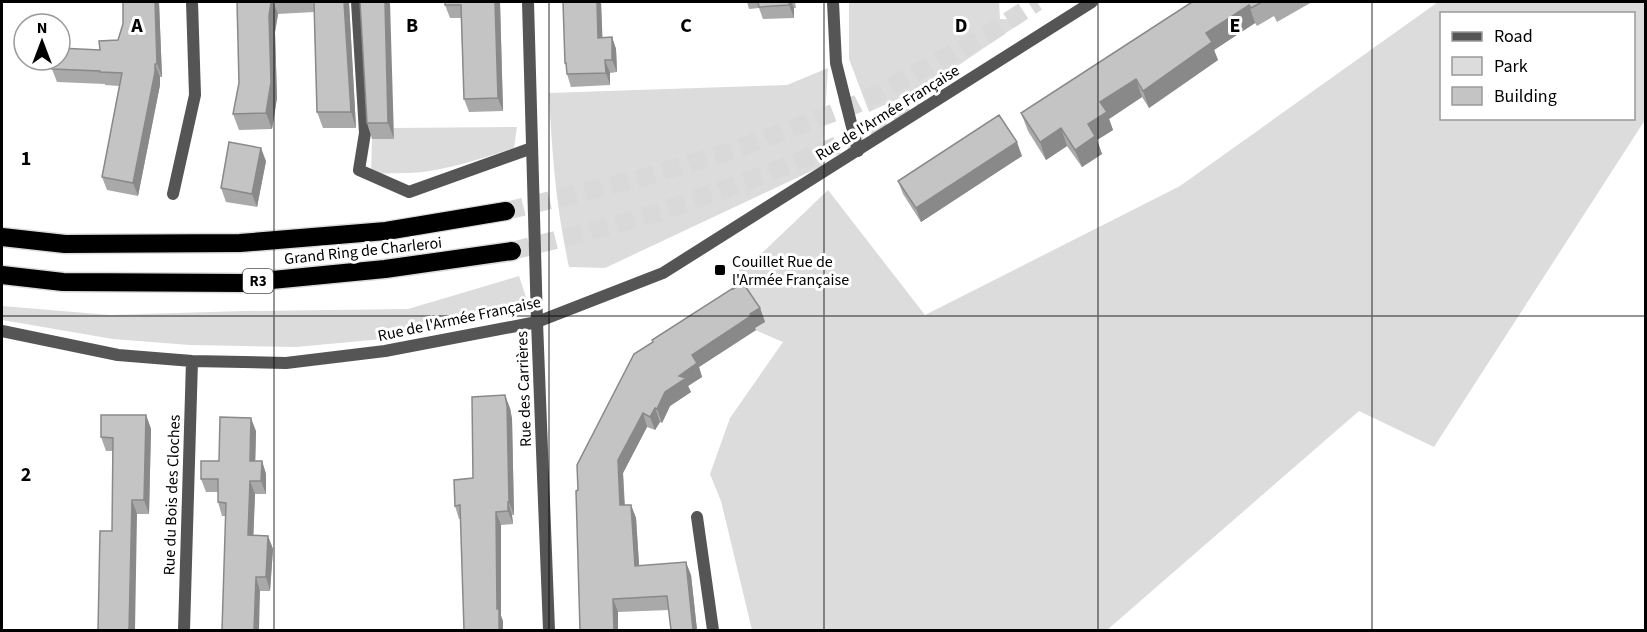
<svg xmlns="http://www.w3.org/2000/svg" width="1647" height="632" viewBox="0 0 1647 632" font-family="'Source Sans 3',sans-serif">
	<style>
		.green { fill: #dcdcdc; fill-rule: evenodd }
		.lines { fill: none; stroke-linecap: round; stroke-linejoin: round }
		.highway-tunnel { stroke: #d9d9d9; stroke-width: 18; stroke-dasharray: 18 9; stroke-linecap: butt }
		.highway-casing { stroke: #dbdbdb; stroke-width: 21 }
		.lane { stroke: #555; stroke-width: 12 }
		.street { stroke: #555; stroke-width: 12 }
		.highway { stroke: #000; stroke-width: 18 }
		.wall { fill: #a9a9a9 }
		.shaded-wall { fill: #898989 }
		.building { fill: #c4c4c4; stroke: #898989; stroke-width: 1.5 }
		.grid { fill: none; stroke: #000; stroke-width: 1.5; stroke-opacity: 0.55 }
		.poi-dot { fill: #000; stroke: #fff; stroke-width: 2 }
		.labels { text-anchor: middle; stroke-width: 6; stroke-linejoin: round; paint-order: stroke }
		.shield { fill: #fff; stroke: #4c4c4c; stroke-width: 1.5 }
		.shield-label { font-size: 15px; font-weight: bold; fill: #000 }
		.street-label { font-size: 16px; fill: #000; stroke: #fff }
		.poi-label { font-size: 16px; fill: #000; stroke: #fff; text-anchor: start }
		.grid-label { font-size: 20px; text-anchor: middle; font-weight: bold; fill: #000; stroke: #fff; stroke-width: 6; stroke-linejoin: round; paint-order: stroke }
	</style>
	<rect width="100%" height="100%" fill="#fff"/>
	<path class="green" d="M 849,2 L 999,2 L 1000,19 L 1025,20 L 931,84 L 869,112 L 849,59 Z
		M 1438,2 L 1645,2 L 1645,120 L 1434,447 L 1359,411 L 1107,630 L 752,630 L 721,501 L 710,474 L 730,418 L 783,342 L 755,330 L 738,302 L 739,267 L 762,253 L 828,190 L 925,315 L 1180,186 ZM 1442,14 L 1634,14 L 1634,118 L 1442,118 Z
		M 828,68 L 822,166 L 605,268 L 569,267 C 556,208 552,153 549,93 L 787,85 Z
		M 517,127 L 514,148 C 484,158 454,168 423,172 C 405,174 388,172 371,175 L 372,139 L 394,138 L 394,128 Z
		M 519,276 L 527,300 L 512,313 L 404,337 L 296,347 L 190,345 L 113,339 L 2,320 L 2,306 L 110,315 L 244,311 L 408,309 Z"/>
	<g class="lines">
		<path class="highway-tunnel" d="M 506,211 L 641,178 L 731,151 L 857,104 L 987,35 L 1037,2
			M 512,251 C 558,239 604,229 649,215 C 741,185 833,150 920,107"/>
		<g class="highway-casing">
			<path id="highway" d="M 2,237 L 65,244 L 240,243 L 386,231 L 506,211
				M 2,275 L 63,282 L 241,283 L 385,269 L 512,251"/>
		</g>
		<path class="lane" d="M 357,2 L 365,133 L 359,170 L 409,192 L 532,148
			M 697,517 L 713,630"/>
		<path class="street" d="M 528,2 L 537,322 L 549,630
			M 833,2 L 836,63 L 858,151
			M 173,194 L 195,95 L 192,2
			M 2,331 L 118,355 L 192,361 L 286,363 L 385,351 L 537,322 L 663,273 L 1092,2
			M 184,630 L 192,361"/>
		<use href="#highway" class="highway"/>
	</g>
	<path class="wall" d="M 159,2 L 162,77 L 160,77 L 160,85 L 138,196 L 107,190 L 102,177 L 119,86 L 105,85 L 105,84 L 57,82 L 52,69 L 100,50 L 118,40 Z
		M 237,2 L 349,2 L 356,128 L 323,128 L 317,112 L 314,12 L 278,14 L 275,32 L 277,98 L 272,129 L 239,130 L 233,114 L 239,83 Z
		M 360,2 L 394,139 L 372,139 L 367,123 Z
		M 445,2 L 500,2 L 503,111 L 469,112 L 464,99 L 461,18 L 450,18 L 445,5 Z
		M 563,2 L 601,2 L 602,37 L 612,37 L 616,49 L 617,72 L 610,73 L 610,85 L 571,87 L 567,74 L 567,68 L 565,63 Z
		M 747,2 L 795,2 L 796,8 L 794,8 L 794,18 L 763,19 L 759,8 L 749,9 Z
		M 1192,2 L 1312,2 L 1277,22 L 1274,16 L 1257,26 L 1255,23 L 1214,50 L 1218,60 L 1149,108 L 1142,97 L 1109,119 L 1113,130 L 1097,140 L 1102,154 L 1082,167 L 1067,146 L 1046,160 L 1028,131 L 1021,113 Z
		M 1022,156 L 921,222 L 903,194 L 898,181 Z
		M 266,161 L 257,207 L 226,202 L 221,188 Z
		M 733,289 L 760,308 L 765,322 L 755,328 L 756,330 L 699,367 L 702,377 L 688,386 L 691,392 L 670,406 L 662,423 L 660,422 L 655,430 L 647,427 L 623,473 L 625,505 L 631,505 L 636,518 L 639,565 L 691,575 L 697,630 L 671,630 L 669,610 L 618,612 L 618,630 L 578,490 Z
		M 510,408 L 512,419 L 514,515 L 512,515 L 513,524 L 501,525 L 501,616 L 503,621 L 503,630 L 461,519 L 459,519 L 455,506 L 473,478 Z
		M 146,415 L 151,429 L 149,514 L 137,514 L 112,531 L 113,451 L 106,451 L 101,437 Z
		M 256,431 L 255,461 L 262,461 L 266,474 L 266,494 L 255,494 L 253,535 L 268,536 L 273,549 L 270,591 L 260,591 L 225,516 L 222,516 L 218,502 L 218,492 L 206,492 L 201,479 L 219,461 Z"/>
	<path class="shaded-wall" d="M 155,2 L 159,2 L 162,77 L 157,64 Z
		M 271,2 L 273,2 L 278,14 L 275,32 L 277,98 L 272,129 L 266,113 L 269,16 Z
		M 344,2 L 349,2 L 356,128 L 351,112 Z
		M 385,2 L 390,2 L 394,139 L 388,123 Z
		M 495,2 L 500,2 L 503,111 L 498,98 Z
		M 597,2 L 601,2 L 603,50 L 598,38 Z
		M 789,2 L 791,2 L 794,8 L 794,18 L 789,5 Z
		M 1249,5 L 1255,23 L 1214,50 L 1218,60 L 1149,108 L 1143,91 L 1206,33 Z
		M 612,37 L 616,49 L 617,72 L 612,60 Z
		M 605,60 L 610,73 L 610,85 L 606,73 Z
		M 155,64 L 160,77 L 160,85 L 138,196 L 133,183 Z
		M 1136,79 L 1142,97 L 1109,119 L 1113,130 L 1097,140 L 1102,154 L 1082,167 L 1075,150 L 1088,124 L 1100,102 Z
		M 1061,128 L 1067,146 L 1046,160 L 1040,142 Z
		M 1017,142 L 1022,156 L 921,222 L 916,208 Z
		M 261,148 L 266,161 L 257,207 L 252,194 Z
		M 760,308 L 765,322 L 755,328 L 756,330 L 699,367 L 702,377 L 688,386 L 691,392 L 670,406 L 662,423 L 657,409 L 665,392 L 679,376 L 692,355 Z
		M 505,395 L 510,408 L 512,419 L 514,515 L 509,502 Z
		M 655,408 L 660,422 L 655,430 L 650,417 Z
		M 643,413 L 647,427 L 623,473 L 625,519 L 620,505 L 618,460 Z
		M 146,415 L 151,429 L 149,514 L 144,500 Z
		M 251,418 L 256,431 L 255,474 L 250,461 Z
		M 262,461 L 266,474 L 266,494 L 261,481 Z
		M 250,481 L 255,494 L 253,548 L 248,535 Z
		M 132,500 L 137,514 L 135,630 L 129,630 Z
		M 508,502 L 512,515 L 513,524 L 508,511 Z
		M 631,505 L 636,518 L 640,579 L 635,566 Z
		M 496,512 L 501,525 L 501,616 L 503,621 L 503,630 L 499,630 L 497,609 Z
		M 268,536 L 273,549 L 270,591 L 266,577 Z
		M 686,562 L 691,575 L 697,630 L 693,630 Z
		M 256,577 L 260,591 L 259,630 L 254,630 Z
		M 613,599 L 618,612 L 618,630 L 614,630 Z"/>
	<path class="building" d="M 123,2 L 155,2 L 157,64 L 155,64 L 155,72 L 133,183 L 102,177 L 122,73 L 100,72 L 100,71 L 52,69 L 52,60 L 60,60 L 60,48 L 100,50 L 99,41 L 118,40 L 123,24 Z
		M 237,2 L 271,2 L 269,16 L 271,82 L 266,113 L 233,114 L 239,83 Z
		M 314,2 L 344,2 L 351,112 L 317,112 Z
		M 360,2 L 385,2 L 388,123 L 367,123 Z
		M 445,2 L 495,2 L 498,98 L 464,99 L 461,5 L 445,5 Z
		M 563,2 L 597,2 L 598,38 L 612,37 L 612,60 L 605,60 L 606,73 L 567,74 L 566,63 L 565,63 Z
		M 758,2 L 789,2 L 789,5 L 759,7 Z
		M 1192,2 L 1262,2 L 1251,8 L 1249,5 L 1206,33 L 1212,42 L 1143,91 L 1136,79 L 1100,102 L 1107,112 L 1088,124 L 1095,136 L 1075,150 L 1061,128 L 1040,142 L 1021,113 Z
		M 999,115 L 1017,142 L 916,208 L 898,181 Z
		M 229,142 L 261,148 L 252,194 L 221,188 Z
		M 743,283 L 760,308 L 750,314 L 751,316 L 692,355 L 697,363 L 679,376 L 686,378 L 665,392 L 657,409 L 655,408 L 650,417 L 643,413 L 618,460 L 620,505 L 631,505 L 635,566 L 686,562 L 693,630 L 671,630 L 667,596 L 613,599 L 614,630 L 580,630 L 576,491 L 578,490 L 577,465 L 634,354 L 653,342 L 652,340 L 733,288 L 733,289 Z
		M 505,395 L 507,406 L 509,502 L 508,502 L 508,511 L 496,512 L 497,609 L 499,609 L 499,630 L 464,630 L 460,505 L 455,506 L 454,480 L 473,478 L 472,397 Z
		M 101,415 L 146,415 L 144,500 L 132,500 L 129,630 L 98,630 L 100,531 L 112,531 L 113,438 L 101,437 Z
		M 220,417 L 251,418 L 250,461 L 262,461 L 261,481 L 250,481 L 248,535 L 268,536 L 266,577 L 256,577 L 254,630 L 222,630 L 226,503 L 218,502 L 218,479 L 201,479 L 201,461 L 219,461 Z"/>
	<path class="grid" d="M 274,2 L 274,630M 549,2 L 549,630M 824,2 L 824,630M 1098,2 L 1098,630M 1372,2 L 1372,630M 2,316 L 1646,316"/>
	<rect class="poi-dot" x="714" y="264" width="12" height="12" rx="3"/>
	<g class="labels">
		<rect class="shield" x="243" y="269" width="30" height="24" rx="4.5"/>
		<g class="shield-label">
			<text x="258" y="286">R3</text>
		</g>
		<g class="street-label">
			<text transform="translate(887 112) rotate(-32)" y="6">Rue de l'Armée Française</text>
			<text transform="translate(363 250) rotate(-6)" y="6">Grand Ring de Charleroi</text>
			<text transform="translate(459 318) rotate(-12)" y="6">Rue de l'Armée Française</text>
			<text transform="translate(523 389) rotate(-92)" y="6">Rue des Carrières</text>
			<text transform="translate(171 495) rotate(-88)" y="6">Rue du Bois des Cloches</text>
		</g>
		<g class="poi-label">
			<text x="732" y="267">Couillet Rue de<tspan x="732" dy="18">l'Armée Française</tspan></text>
		</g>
	</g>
	<g class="grid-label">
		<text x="137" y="32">A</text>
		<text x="412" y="32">B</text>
		<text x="686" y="32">C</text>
		<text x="961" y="32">D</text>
		<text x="1235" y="32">E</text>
		<text x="26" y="165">1</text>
		<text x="26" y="481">2</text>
	</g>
	<rect width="1647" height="632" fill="none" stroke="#000000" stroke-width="6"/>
	<rect x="1440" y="12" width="195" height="108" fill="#ffffff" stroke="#999999" stroke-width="1.5"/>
	<rect x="1452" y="32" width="30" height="9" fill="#555555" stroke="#999999" stroke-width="1.5"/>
	<text x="1494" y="42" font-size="18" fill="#000000">Road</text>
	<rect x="1452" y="57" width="30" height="18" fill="#dcdcdc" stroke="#999999" stroke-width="1.5"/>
	<text x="1494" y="72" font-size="18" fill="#000000">Park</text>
	<rect x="1452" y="87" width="30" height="18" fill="#c4c4c4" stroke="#999999" stroke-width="1.5"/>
	<text x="1494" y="102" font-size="18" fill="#000000">Building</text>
	<g transform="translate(42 42)"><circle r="28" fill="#ffffff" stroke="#999999" stroke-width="1.5"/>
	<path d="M0-4.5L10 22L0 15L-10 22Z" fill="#000000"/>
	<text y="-9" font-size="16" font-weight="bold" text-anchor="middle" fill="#000000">N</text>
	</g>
</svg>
